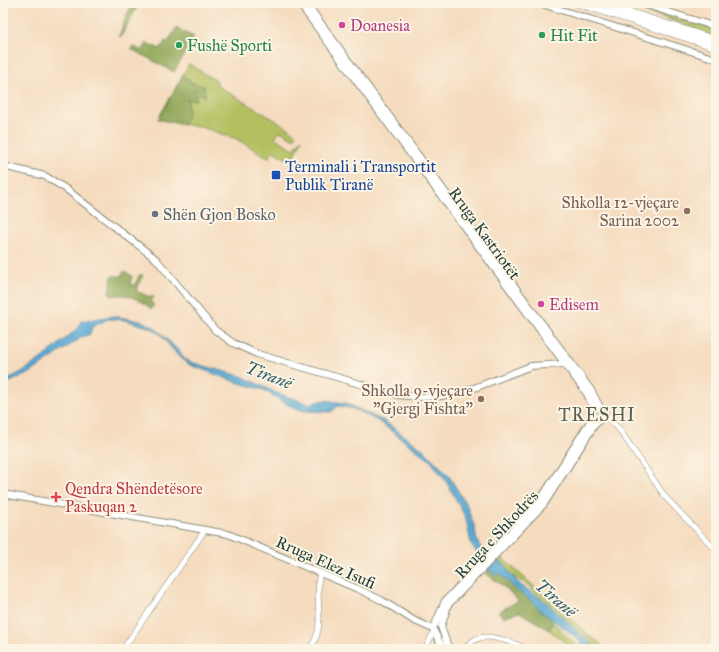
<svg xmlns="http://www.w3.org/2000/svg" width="719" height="652" viewBox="0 0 719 652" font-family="'IM FELL Great Primer',serif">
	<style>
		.green { fill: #b4c061; stroke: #6a7e4a }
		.forest { fill: #8fa657; stroke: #577246 }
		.water { fill: #59a8d3; stroke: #3c7284 }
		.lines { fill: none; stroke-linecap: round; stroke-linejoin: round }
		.minor-casing { stroke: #8a8c7a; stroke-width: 6 }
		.major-casing { stroke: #8a8c7a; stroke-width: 8 }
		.highway-casing { stroke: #8a8c7a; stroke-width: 8 }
		.minor { stroke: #fff; stroke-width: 5 }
		.major { stroke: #fff; stroke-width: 6 }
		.highway { stroke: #fff; stroke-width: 7 }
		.hotel-dot { fill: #d1479c; stroke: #fcf5e5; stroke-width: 1.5 }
		.leisure-dot { fill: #2e9e5b; stroke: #fcf5e5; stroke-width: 1.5 }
		.transit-dot { fill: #1a4fb4; stroke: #fcf5e5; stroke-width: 1.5 }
		.education-dot { fill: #8d6e63; stroke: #fcf5e5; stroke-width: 1.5 }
		.worship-dot { fill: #6b7280; stroke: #fcf5e5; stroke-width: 1.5 }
		.health-dot { fill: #e0444e; stroke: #fcf5e5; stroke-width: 1.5 }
		.labels { text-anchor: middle; stroke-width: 4; stroke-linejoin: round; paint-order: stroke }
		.hotel-label { font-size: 16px; fill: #b23c85; stroke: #fcf5e5; text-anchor: start }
		.leisure-label { font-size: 16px; fill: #27864d; stroke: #fcf5e5; text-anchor: start }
		.transit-label { font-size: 16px; fill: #164399; stroke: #fcf5e5; text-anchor: start }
		.education-label { font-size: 16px; fill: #785e54; stroke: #fcf5e5; text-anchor: end }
		.worship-label { font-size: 16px; fill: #5b616d; stroke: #fcf5e5; text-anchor: start }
		.street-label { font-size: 16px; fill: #1f3d34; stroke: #fcf5e5 }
		.health-label { font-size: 16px; fill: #be3a42; stroke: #fcf5e5; text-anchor: start }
		.water-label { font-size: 17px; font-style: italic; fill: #305d64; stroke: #fcf5e5 }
		.quarter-label { font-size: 18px; letter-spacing: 1px; fill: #595f4f; stroke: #fcf5e5 }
	</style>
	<rect width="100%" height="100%" fill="#fcf5e5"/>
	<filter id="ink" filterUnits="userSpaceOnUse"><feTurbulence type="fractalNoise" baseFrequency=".025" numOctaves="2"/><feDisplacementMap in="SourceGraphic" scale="8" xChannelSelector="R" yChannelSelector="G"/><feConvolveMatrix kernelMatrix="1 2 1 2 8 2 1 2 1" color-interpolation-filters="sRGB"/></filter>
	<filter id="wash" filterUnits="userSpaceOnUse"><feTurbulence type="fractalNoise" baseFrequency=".012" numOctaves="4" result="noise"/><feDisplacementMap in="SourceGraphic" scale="16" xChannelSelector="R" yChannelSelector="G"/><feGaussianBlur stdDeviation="0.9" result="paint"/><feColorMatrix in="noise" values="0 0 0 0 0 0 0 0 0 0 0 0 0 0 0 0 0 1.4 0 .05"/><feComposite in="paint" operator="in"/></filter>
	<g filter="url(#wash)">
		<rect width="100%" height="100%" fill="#f5dcbf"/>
		<path class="green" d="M 621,3 L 630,3 L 716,30 L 716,38 L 683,24 L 623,5 Z
			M 189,64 L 218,82 L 216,85 L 290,129 L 296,135 L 294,139 L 280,131 L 275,138 L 294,149 L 302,139 L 292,162 L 273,151 L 269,158 L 233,137 L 232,138 L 208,129 L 158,119 Z
			M 500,556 L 589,635 L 607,649 L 597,649 C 573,630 550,608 529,586 C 523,581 516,579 511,575 C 509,573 501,563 500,560 L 496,559 Z
			M 553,623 C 564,631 572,643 582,649 L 573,649 L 549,630 Z"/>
		<path class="forest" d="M 131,4 L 137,7 L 121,37 L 119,36 Z
			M 176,28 L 194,37 L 174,72 L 131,49 L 133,46 L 142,51 L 147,43 L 160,49 L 165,41 L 168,42 Z
			M 183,76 L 192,83 L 204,86 L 205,97 L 200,94 L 197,89 L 195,90 L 197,100 L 187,100 C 189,107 189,119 183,125 L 158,119 Z
			M 124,271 L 132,276 L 130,285 L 135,285 L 139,275 L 143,275 L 136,291 L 150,297 L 151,295 L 154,298 L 150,301 L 154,305 L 151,309 C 142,300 125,292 112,296 L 109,293 L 112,276 L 122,276 Z
			M 487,569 L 498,572 L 553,621 L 549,630 L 519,612 L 503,617 L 498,612 L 518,601 L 508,590 L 484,572 Z"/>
		<path class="water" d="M 113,316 L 141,321 L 154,327 L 181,353 L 183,358 L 190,362 L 241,376 L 277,393 L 309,404 L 325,400 L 345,403 L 384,421 L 424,450 L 449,476 L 467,506 L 475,528 L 476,537 L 479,545 L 486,554 L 481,559 L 471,544 L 466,519 L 458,503 L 447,483 L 431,461 L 378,421 L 354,409 L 338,406 L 331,412 L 304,411 L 288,405 L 264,390 L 236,382 L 190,365 L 178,356 L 161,335 L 151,328 L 125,320 L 108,319 L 92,327 L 90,334 L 82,337 L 30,373 L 3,385 L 3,379 C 19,380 64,340 78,328 L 81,321 Z
			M 496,559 L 505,565 L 510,574 L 522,586 L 547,603 L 597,649 L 585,649 L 577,638 L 542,612 L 531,600 L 519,592 L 498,572 L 494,576 L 492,572 L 487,569 Z"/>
	</g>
	<g filter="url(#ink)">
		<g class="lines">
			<g class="minor-casing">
				<path id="minor" d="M 602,411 L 619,429 L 666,498 L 716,550
					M 123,649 L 205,530
					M 309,649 C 328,628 313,597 320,573
					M 425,649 L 434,631
					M 465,649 C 479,626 509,642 529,649"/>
			</g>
			<g class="major-casing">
				<path id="major" d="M 299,3 L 587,394 L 594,409
					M 306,3 L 591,390 L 603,413 L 602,417 L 594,426 L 544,504 L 448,605 L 441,627 L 449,649
					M 539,3 L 716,59
					M 640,3 L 716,27
					M 3,166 L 45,176 L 66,189 L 156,259 L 215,330 L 233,343 L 257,354 L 398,395 L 422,397 L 441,396 L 469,390 L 531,366 L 564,364
					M 3,494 L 228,534 L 358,589 L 381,600 L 413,620 L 433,629
					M 443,649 L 433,629 L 445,601 L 539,502 L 589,423 L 592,418 L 591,412 L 594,409"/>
			</g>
			<g class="highway-casing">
				<path id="highway" d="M 577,3 L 716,47
					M 600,3 L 716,40"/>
			</g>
			<use href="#minor" class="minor"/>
			<use href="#major" class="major"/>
			<use href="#highway" class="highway"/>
		</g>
	</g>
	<g class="hotel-dot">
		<circle cx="342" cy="25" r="4"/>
		<circle cx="541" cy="304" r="4"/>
	</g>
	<g class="leisure-dot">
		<circle cx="542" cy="35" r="4"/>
		<circle cx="179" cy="45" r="4"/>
	</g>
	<rect class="transit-dot" x="271" y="170" width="10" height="10" rx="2"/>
	<g class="education-dot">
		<circle cx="687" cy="211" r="4"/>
		<circle cx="481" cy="399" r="4"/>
	</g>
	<circle class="worship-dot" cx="155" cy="214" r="4"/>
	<path class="health-dot" d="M54 491h4v4h4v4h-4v4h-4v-4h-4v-4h4z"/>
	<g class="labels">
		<g class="hotel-label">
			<text x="350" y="31">Doanesia</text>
			<text x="549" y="310">Edisem</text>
		</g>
		<g class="leisure-label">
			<text x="550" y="41">Hit Fit</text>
			<text x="187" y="51">Fushë Sporti</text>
		</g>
		<g class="transit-label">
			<text x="285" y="172">Terminali i Transportit<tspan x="285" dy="18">Publik Tiranë</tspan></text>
		</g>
		<g class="education-label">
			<text x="679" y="208">Shkolla 12-vjeçare<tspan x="679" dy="18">Sarina 2002</tspan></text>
			<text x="473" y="396">Shkolla 9-vjeçare<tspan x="473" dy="18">"Gjergj Fishta"</tspan></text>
		</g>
		<g class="worship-label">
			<text x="163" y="220">Shën Gjon Bosko</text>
		</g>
		<g class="street-label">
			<text transform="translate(485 233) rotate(54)" y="6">Rruga Kastriotët</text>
			<text transform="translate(496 534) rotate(-47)" y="6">Rruga e Shkodrës</text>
			<text transform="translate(326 562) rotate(24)" y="6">Rruga Elez Isufi</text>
		</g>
		<g class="health-label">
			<text x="65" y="494">Qendra Shëndetësore<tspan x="65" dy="18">Paskuqan 2</tspan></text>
		</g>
		<g class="water-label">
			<text transform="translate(269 375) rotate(21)" y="6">Tiranë</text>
			<text transform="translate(556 598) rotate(41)" y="6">Tiranë</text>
		</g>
		<g class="quarter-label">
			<text x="597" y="421">TRESHI</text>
		</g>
	</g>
	<rect width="719" height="652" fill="none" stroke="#fcf5e5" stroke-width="16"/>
</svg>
